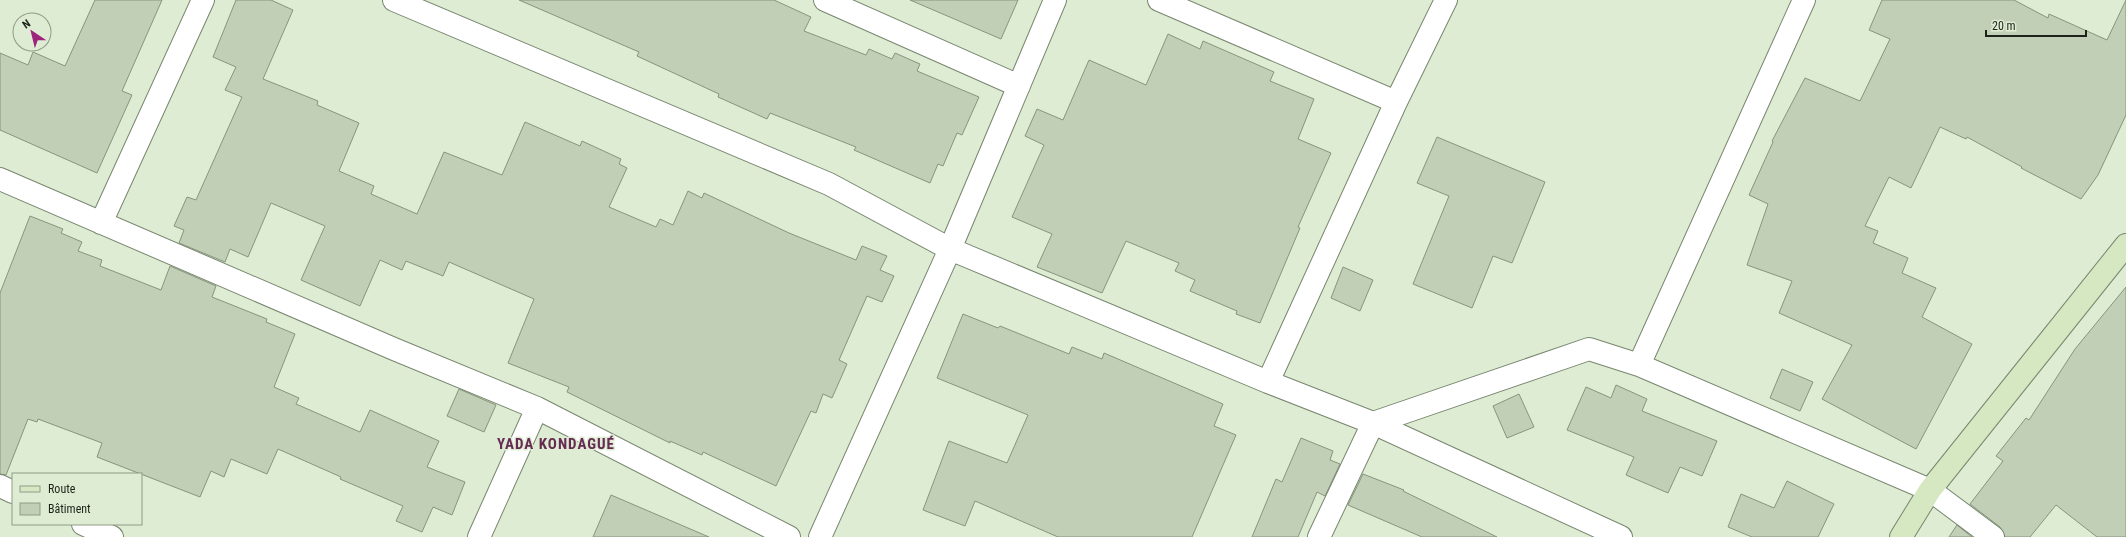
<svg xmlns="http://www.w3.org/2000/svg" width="2126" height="537" viewBox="0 0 2126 537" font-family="'Roboto Condensed',sans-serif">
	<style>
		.building { fill: #c0cfb6; stroke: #87957d }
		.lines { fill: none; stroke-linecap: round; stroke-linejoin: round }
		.street-casing { stroke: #78866f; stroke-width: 24 }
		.secondary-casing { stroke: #78866f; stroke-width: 24 }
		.street { stroke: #fff; stroke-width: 22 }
		.secondary { stroke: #d5e8c1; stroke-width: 22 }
		.labels { text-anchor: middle; stroke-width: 3; stroke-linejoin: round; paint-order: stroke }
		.district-label { font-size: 15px; font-weight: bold; letter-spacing: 1px; fill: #672b53; stroke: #ddecd2 }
	</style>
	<rect width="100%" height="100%" fill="#ddecd2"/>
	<path class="building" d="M 95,0 L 162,0 L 122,91 L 132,95 L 97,173 L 0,130 L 0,53 L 28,65 L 33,52 L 65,66 Z
		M 236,0 L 271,0 L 293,10 L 263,79 L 318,101 L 317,105 L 359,123 L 339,171 L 374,186 L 371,194 L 417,214 L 444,152 L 502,175 L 525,122 L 580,146 L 582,141 L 621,159 L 619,164 L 627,168 L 609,207 L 656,227 L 660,219 L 673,225 L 688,191 L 702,198 L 704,193 L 789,233 L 856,260 L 862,246 L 887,256 L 880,270 L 894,276 L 882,302 L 867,296 L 839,360 L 847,364 L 832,398 L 823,394 L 816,413 L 811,411 L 776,486 L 703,452 L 702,455 L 670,441 L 670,443 L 567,392 L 569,387 L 508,363 L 534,299 L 449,262 L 443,276 L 406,261 L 402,270 L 380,260 L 360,306 L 301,280 L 325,226 L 271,203 L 248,257 L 230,249 L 225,262 L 179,243 L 184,230 L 174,226 L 187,197 L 196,200 L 242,97 L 225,90 L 236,67 L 213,57 Z
		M 519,0 L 774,0 L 811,17 L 804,31 L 866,55 L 869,49 L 892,59 L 895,53 L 920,64 L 917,71 L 979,97 L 962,135 L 957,133 L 943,166 L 938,164 L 930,183 L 854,150 L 856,147 L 770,113 L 767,119 L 718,97 L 719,94 L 637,56 L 639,52 Z
		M 910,0 L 1018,0 L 1001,39 Z
		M 1882,0 L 2014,0 L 2048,18 L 2049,14 L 2107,40 L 2126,0 L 2126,115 L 2098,175 L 2081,199 L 2021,168 L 2022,167 L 1967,137 L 1966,139 L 1940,127 L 1911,188 L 1889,177 L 1865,226 L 1878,231 L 1873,243 L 1908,258 L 1902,273 L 1936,288 L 1922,317 L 1972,344 L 1916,449 L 1822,399 L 1852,345 L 1779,313 L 1792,281 L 1747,265 L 1768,204 L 1749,195 L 1773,142 L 1772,141 L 1805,78 L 1860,101 L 1890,39 L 1869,30 Z
		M 1168,34 L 1200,49 L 1203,41 L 1274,72 L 1270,81 L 1314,99 L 1298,139 L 1331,153 L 1298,227 L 1300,228 L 1260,323 L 1236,314 L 1237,311 L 1190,291 L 1195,280 L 1175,271 L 1179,263 L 1126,241 L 1102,293 L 1037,267 L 1052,234 L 1012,217 L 1044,145 L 1025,136 L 1037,109 L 1063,120 L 1089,60 L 1146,85 Z
		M 1437,137 L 1545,182 L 1512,263 L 1493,256 L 1472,308 L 1413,284 L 1449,196 L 1417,183 Z
		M 30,216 L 63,229 L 61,233 L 82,242 L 78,251 L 102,260 L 100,266 L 161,290 L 170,266 L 216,286 L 212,297 L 267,319 L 266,322 L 295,334 L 274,387 L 299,398 L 296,404 L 360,432 L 370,410 L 439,441 L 427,467 L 465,482 L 452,515 L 433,507 L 422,532 L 396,521 L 403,506 L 340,479 L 341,477 L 278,449 L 267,474 L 231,459 L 224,477 L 211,471 L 200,497 L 97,457 L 102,443 L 38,419 L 37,422 L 28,419 L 6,475 L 0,474 L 0,293 Z
		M 1343,267 L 1373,280 L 1360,311 L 1331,298 Z
		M 2126,287 L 2126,537 L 2097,537 L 2056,505 L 2030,537 L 2005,537 L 2000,527 L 1970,504 L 2003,461 L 1996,456 L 2026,418 L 2029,420 L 2075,349 Z
		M 963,314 L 998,328 L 1000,326 L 1069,354 L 1072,347 L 1102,359 L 1104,353 L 1223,404 L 1214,426 L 1236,435 L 1192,537 L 1058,537 L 975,501 L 965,526 L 923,510 L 949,441 L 1007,463 L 1028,415 L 937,378 Z
		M 1782,369 L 1813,382 L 1800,411 L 1770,398 Z
		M 1616,385 L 1647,399 L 1642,411 L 1717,441 L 1702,476 L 1680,467 L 1668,493 L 1626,475 L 1634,457 L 1567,430 L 1586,387 L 1611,398 Z
		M 459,389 L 496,405 L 484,432 L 447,416 Z
		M 1519,394 L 1534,427 L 1507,438 L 1493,406 Z
		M 1301,438 L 1333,451 L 1330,460 L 1340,464 L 1325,496 L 1317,492 L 1298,537 L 1252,537 L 1276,479 L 1282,482 Z
		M 1363,474 L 1404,490 L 1403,491 L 1497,537 L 1422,537 L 1348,505 Z
		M 1787,481 L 1834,504 L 1818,537 L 1752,537 L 1728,527 L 1741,494 L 1774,508 Z
		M 611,495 L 709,537 L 593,537 Z
		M 1957,525 L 1972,537 L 1949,537 Z"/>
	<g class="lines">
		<g class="street-casing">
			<path id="street" d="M 394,0 L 829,184 L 950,249 L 1268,382 L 1373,423 L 1621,537
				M 825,0 L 1019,86
				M 1159,0 L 1396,102
				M 0,179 L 394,349 L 537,408 L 789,537
				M 101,223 L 203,0
				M 1639,365 L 1804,0
				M 1268,382 L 1396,102 L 1446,0
				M 0,486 L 13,492
				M 83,524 L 112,537
				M 479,537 L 537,408
				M 820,537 L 950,249 L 1055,0
				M 1319,537 L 1373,423 L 1589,349 L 1639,365 L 1930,490 L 1993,537"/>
		</g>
		<g class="secondary-casing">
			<path id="secondary" d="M 1901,537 L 1930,490 L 2126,245"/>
		</g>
		<use href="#street" class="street"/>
		<use href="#secondary" class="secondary"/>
	</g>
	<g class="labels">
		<g class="district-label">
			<text x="556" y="449">YADA KONDAGUÉ</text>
		</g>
	</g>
	<rect x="12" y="473" width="130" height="52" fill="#ddecd2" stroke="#909b88"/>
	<rect x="20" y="486" width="20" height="6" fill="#d5e8c1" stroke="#909b88"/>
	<text x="48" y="493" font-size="12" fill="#1d2219">Route</text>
	<rect x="20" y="503" width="20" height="12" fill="#c0cfb6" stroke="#909b88"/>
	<text x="48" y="513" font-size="12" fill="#1d2219">Bâtiment</text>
	<g transform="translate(32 32) rotate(325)"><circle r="19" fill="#ddecd2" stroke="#909b88"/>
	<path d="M0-3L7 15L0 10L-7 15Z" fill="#9e247b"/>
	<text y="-6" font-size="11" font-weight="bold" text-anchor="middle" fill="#1d2219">N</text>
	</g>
	<path d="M1986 30v6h100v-6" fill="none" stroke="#1d2219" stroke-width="2"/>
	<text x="1992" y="30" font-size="12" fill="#1d2219" stroke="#ddecd2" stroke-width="3" paint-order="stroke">20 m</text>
</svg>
